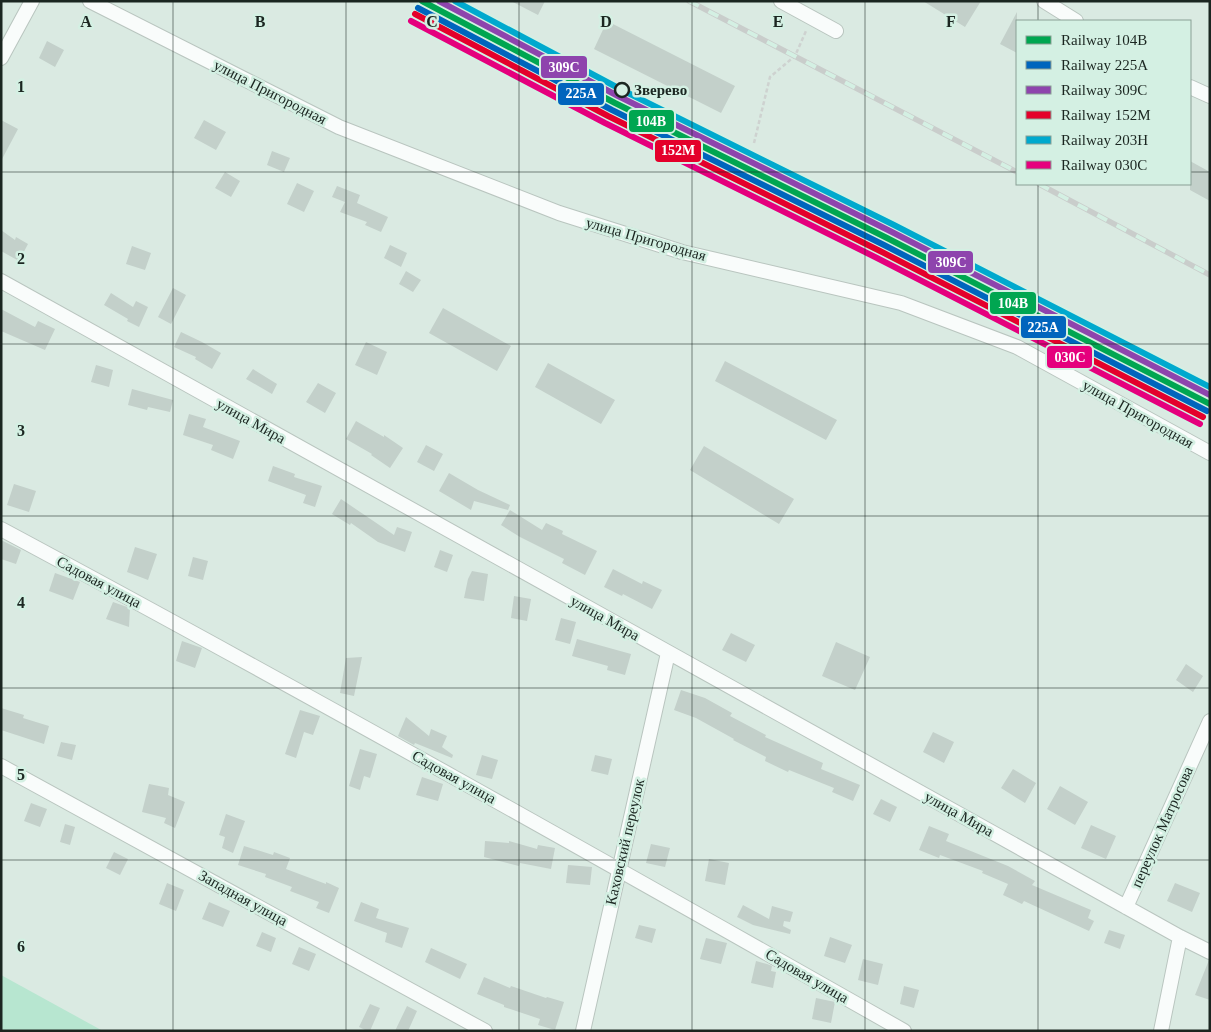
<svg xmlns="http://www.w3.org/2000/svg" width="1211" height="1032" viewBox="0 0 1211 1032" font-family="Georgia,serif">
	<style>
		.garden { fill: #b7e6d0 }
		.building { fill: #c3d0ca }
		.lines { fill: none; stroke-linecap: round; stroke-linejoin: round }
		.minor-casing { stroke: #b9c5bf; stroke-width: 16 }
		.path { stroke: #ced2d0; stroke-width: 2.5; stroke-dasharray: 4 2.5; stroke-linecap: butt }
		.minor { stroke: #f9fcfb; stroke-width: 14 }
		.rail-casing { stroke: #c9cdcb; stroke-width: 5.5 }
		.rail { stroke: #d4f0e3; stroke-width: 4; stroke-dasharray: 11; stroke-linecap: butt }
		.rail-1-casing { stroke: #d4f0e3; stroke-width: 10 }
		.rail-2-casing { stroke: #d4f0e3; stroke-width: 10 }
		.rail-3-casing { stroke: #d4f0e3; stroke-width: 10 }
		.rail-4-casing { stroke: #d4f0e3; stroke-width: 10 }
		.rail-5-casing { stroke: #d4f0e3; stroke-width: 10 }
		.rail-6-casing { stroke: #d4f0e3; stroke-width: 10 }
		.rail-1 { stroke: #00a651; stroke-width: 6 }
		.rail-2 { stroke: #0065bd; stroke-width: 6 }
		.rail-3 { stroke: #8e44ad; stroke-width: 6 }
		.rail-4 { stroke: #e4002b; stroke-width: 6 }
		.rail-5 { stroke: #00a9ce; stroke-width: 6 }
		.rail-6 { stroke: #e5007d; stroke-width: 6 }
		.grid { fill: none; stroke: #1b2621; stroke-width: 1; stroke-opacity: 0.55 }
		.stop-dot { fill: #d4f0e3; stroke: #1b2621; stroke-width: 2.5 }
		.labels { text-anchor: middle; stroke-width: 5; stroke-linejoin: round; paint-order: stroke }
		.stop-label { font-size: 15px; font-weight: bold; fill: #1b2621; stroke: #d4f0e3; text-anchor: start }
		.street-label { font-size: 15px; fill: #1b2621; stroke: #d4f0e3 }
		.grid-label { font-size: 16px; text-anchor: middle; font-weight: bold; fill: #1b2621; stroke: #d4f0e3; stroke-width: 5; stroke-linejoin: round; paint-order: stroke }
		.line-badge { stroke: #d4f0e3; stroke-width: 2 }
		.badge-label { font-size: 14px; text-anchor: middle; font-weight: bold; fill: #fff }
	</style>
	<rect width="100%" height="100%" fill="#daeae2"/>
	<path class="garden" d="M 1,975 L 103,1031 L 1,1031 Z"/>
	<path class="building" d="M 511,1 L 545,1 L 538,15 Z
		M 923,1 L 981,1 L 965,27 Z
		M 1017,12 L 1017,53 L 1000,44 Z
		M 607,21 L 735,86 L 721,113 L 594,49 Z
		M 47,41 L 64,50 L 55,67 L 39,58 Z
		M 1,120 L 18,129 L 1,161 Z
		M 204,120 L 226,132 L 216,150 L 194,138 Z
		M 272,151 L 290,158 L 284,172 L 267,165 Z
		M 1190,161 L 1210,172 L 1210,201 L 1190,190 Z
		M 225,172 L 240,181 L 231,197 L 215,188 Z
		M 297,183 L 314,191 L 304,212 L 287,204 Z
		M 337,186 L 360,195 L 357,203 L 388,217 L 381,232 L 365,225 L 367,222 L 340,212 L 345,202 L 332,197 Z
		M 1,230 L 15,240 L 16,237 L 28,244 L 19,261 L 1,251 Z
		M 390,245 L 407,253 L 401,267 L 384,258 Z
		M 132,246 L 151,253 L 145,270 L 126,264 Z
		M 406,271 L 421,280 L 413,292 L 399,284 Z
		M 173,288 L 186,295 L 171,324 L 158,317 Z
		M 111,293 L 133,307 L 136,301 L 148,307 L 139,327 L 127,321 L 128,319 L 104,305 Z
		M 443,308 L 511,346 L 497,371 L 429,333 Z
		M 1,309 L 35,327 L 38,321 L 55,329 L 45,350 L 1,331 Z
		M 181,332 L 202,342 L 221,353 L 212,369 L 195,359 L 196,357 L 174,347 Z
		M 366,342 L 387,352 L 377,375 L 355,365 Z
		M 725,361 L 837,420 L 826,440 L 715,381 Z
		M 548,363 L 615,400 L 601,424 L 535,387 Z
		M 96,365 L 113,370 L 109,387 L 91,382 Z
		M 253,369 L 277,384 L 272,394 L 246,379 Z
		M 318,383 L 336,393 L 325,413 L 306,402 Z
		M 132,389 L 173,400 L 170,412 L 148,407 L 147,410 L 128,405 Z
		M 189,414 L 206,419 L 203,427 L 240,441 L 233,459 L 211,450 L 213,445 L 183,435 Z
		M 356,421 L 384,437 L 384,435 L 403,448 L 390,468 L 371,455 L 372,454 L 346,439 Z
		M 426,445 L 443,454 L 434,471 L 417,462 Z
		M 704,446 L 794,499 L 779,524 L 690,470 Z
		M 273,466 L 295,474 L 294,477 L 322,486 L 315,507 L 303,503 L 306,495 L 268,481 Z
		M 449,473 L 478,490 L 510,505 L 508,510 L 474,501 L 471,510 L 439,491 Z
		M 14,484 L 36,491 L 29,512 L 7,505 Z
		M 341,499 L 394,535 L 397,527 L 412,532 L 405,552 L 378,542 L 351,523 L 350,525 L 332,514 Z
		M 510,510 L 542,530 L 546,523 L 563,531 L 562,534 L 597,551 L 585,575 L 562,563 L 564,559 L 520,537 L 501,525 Z
		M 1,540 L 21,550 L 16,564 L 1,559 Z
		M 135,547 L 157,554 L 148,580 L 127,572 Z
		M 440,550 L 453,555 L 447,572 L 434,567 Z
		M 193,557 L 208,561 L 203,580 L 188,576 Z
		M 613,569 L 642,584 L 643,581 L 662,590 L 652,609 L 623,594 L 622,596 L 604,587 Z
		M 472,571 L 488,574 L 484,601 L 464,598 L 468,579 Z
		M 55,573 L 80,582 L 73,600 L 49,591 Z
		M 514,596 L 531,599 L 527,621 L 511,618 Z
		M 113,602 L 130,608 L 129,627 L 106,619 Z
		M 561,618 L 576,622 L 570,644 L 555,640 Z
		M 731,633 L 755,645 L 746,662 L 722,650 Z
		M 577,639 L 631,654 L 625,675 L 607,670 L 608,666 L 572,656 Z
		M 182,641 L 202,648 L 195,668 L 176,661 Z
		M 836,642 L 870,657 L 855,690 L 822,676 Z
		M 362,657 L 354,696 L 340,693 L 346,658 Z
		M 1186,664 L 1203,676 L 1193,692 L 1176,680 Z
		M 681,690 L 705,698 L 732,713 L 730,716 L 766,735 L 765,737 L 823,763 L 821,769 L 860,785 L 853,801 L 832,792 L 834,788 L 789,770 L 788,772 L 765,761 L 766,757 L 733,740 L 734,739 L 696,718 L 674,710 Z
		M 1,708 L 24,715 L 23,718 L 49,726 L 44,744 L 1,730 Z
		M 300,710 L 320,716 L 313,735 L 304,732 L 296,758 L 285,754 Z
		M 406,717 L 429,736 L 431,729 L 447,736 L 442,747 L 453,755 L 452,758 L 415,743 L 414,745 L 398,736 Z
		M 933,732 L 954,742 L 944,763 L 923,752 Z
		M 61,742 L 76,745 L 72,760 L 57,756 Z
		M 360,749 L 377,754 L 370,778 L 364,776 L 360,790 L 349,786 Z
		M 482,755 L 498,760 L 492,779 L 476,775 Z
		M 595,755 L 612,759 L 608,775 L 591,771 Z
		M 1013,769 L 1036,783 L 1025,803 L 1001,788 Z
		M 422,777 L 443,784 L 438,801 L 416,795 Z
		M 149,784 L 169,788 L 168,795 L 185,802 L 175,828 L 164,823 L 166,818 L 142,812 Z
		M 1060,786 L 1088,802 L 1075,825 L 1047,809 Z
		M 881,799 L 897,807 L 890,822 L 873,814 Z
		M 31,803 L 47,809 L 40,827 L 24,821 Z
		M 226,814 L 245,821 L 233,853 L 222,848 L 225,837 L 219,835 Z
		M 65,824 L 75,827 L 70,845 L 60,842 Z
		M 1091,825 L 1116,836 L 1106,859 L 1081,848 Z
		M 929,826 L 949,834 L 946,841 L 1008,866 L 1035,881 L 1032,885 L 1091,910 L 1088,918 L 1094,921 L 1089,931 L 1024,901 L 1022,904 L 1003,895 L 1008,884 L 982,873 L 983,871 L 940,855 L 939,858 L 919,850 Z
		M 485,841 L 509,843 L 509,841 L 537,849 L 538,845 L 555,848 L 551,869 L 520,863 L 519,866 L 484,857 Z
		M 651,844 L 670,848 L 665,867 L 646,863 Z
		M 244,846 L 273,855 L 274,852 L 290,858 L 286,869 L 326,884 L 326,882 L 339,888 L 329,913 L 316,908 L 319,902 L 290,891 L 292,887 L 265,877 L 266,874 L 238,865 Z
		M 114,852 L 128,859 L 120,875 L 106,868 Z
		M 709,859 L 729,863 L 725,885 L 705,881 Z
		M 568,865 L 592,867 L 590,885 L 566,883 Z
		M 167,883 L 184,890 L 176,911 L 159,904 Z
		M 1175,883 L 1200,893 L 1192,912 L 1167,901 Z
		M 209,902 L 230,911 L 223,927 L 202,919 Z
		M 361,902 L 379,909 L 376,918 L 409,928 L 402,948 L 385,942 L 387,933 L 354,921 Z
		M 743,905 L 769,919 L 772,906 L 793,912 L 790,922 L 784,921 L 783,926 L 791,930 L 790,934 L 753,925 L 737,917 Z
		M 639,925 L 656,929 L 652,943 L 635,938 Z
		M 1109,930 L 1125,935 L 1120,949 L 1104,943 Z
		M 262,932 L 276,938 L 271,952 L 256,946 Z
		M 830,937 L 852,945 L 845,963 L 824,956 Z
		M 706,938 L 727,943 L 721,964 L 700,959 Z
		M 299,947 L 316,954 L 309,971 L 292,964 Z
		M 431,948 L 467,964 L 460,979 L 425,962 Z
		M 863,959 L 883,964 L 878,985 L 858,980 Z
		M 1209,960 L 1210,961 L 1210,1000 L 1195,995 Z
		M 756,961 L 767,964 L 772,966 L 771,971 L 776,972 L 773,988 L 751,983 Z
		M 484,977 L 510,988 L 511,986 L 546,998 L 547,997 L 564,1002 L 555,1030 L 538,1025 L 540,1019 L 504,1007 L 504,1005 L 477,994 Z
		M 904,986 L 919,990 L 914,1008 L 900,1004 Z
		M 816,998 L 835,1002 L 831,1023 L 812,1019 Z
		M 370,1004 L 380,1008 L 370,1031 L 367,1031 L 359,1027 Z
		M 407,1006 L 417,1011 L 408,1031 L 395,1031 Z"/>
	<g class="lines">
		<g class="minor-casing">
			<path id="minor" d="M 90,1 L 339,127 L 559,213 L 682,252 L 901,303 L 1017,347 L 1210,453
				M 781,1 L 836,31
				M 1044,1 L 1076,21
				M 1,58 L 32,1
				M 1190,87 L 1210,96
				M 1,281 L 1180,937 L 1210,952
				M 1,529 C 305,692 604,861 904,1031
				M 1,766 L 485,1031
				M 1126,907 L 1210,721
				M 583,1031 L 668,653
				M 1161,1031 L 1180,937"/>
		</g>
		<path class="path" d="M 754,143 L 770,77 L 795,56 L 806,31"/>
		<use href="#minor" class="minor"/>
		<g class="rail-casing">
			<path id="rail" d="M 689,1 L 1017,172
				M 1039,184 L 1210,275
				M 1020,323 L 1203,400"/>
		</g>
		<use href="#rail" class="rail"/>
		<g class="rail-1-casing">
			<path id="rail-1" d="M 422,1 L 615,103 L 887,238 L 1210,404"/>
		</g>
		<g class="rail-2-casing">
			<path id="rail-2" d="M 418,8 L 612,110 L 884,245 L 1207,411"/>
		</g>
		<g class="rail-3-casing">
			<path id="rail-3" d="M 439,1 L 618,96 L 890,231 L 1210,395"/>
		</g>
		<g class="rail-4-casing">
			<path id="rail-4" d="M 415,14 L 608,116 L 880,251 L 1203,417"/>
		</g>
		<g class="rail-5-casing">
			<path id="rail-5" d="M 455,1 L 622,90 L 894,225 L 1210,387"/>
		</g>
		<g class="rail-6-casing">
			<path id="rail-6" d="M 411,21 L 605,123 L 877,258 L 1200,424"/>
		</g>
		<use href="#rail-1" class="rail-1"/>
		<use href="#rail-2" class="rail-2"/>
		<use href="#rail-3" class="rail-3"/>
		<use href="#rail-4" class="rail-4"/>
		<use href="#rail-5" class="rail-5"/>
		<use href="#rail-6" class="rail-6"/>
	</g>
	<path class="grid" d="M 173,1 L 173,1031M 346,1 L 346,1031M 519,1 L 519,1031M 692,1 L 692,1031M 865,1 L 865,1031M 1038,1 L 1038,21M 1,172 L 1017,172M 1190,172 L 1210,172M 1038,184 L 1038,1031M 1,344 L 1210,344M 1,516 L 1210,516M 1,688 L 1210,688M 1,860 L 1210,860"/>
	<circle class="stop-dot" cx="622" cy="90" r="7"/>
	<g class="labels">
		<g class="stop-label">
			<text x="634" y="95">Зверево</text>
		</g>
		<g class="street-label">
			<text transform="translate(270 92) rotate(27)" y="5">улица Пригородная</text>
			<text transform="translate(646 239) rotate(16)" y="5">улица Пригородная</text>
			<text transform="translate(1138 414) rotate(29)" y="5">улица Пригородная</text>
			<text transform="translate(251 421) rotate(29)" y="5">улица Мира</text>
			<text transform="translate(99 582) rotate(28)" y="5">Садовая улица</text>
			<text transform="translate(605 618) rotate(29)" y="5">улица Мира</text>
			<text transform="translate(454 777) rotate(29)" y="5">Садовая улица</text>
			<text transform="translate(959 814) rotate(29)" y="5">улица Мира</text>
			<text transform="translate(1162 827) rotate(-66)" y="5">переулок Матросова</text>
			<text transform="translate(625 842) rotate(-77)" y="5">Каховский переулок</text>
			<text transform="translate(243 898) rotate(29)" y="5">Западная улица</text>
			<text transform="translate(807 976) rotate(30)" y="5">Садовая улица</text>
		</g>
	</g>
	<g class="grid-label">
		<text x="86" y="27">A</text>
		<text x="260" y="27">B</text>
		<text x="432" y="27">C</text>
		<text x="606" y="27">D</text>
		<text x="778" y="27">E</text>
		<text x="951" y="27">F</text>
		<text x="21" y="92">1</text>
		<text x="21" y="264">2</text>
		<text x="21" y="436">3</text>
		<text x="21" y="608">4</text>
		<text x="21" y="780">5</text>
		<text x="21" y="952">6</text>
	</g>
	<g class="line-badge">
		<rect x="540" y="55" width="48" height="24" rx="5" fill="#8e44ad"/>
		<rect x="557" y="82" width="48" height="24" rx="5" fill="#0065bd"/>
		<rect x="628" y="109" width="47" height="24" rx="5" fill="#00a651"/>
		<rect x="654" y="139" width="48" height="24" rx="5" fill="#e4002b"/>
		<rect x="927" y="250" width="47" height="24" rx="5" fill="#8e44ad"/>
		<rect x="989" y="291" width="48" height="24" rx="5" fill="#00a651"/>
		<rect x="1020" y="315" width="47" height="24" rx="5" fill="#0065bd"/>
		<rect x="1046" y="345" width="47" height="24" rx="5" fill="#e5007d"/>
	</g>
	<g class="badge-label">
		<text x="564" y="72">309С</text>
		<text x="581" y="98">225А</text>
		<text x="651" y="126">104В</text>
		<text x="678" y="155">152М</text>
		<text x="951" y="267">309С</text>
		<text x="1013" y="308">104В</text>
		<text x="1043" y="332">225А</text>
		<text x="1070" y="362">030C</text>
	</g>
	<rect width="1211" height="1032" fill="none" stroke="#1b2621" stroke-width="5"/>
	<rect x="1016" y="20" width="175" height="165" fill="#d4f0e3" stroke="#8a9f95"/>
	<rect x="1026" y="36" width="25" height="8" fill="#00a651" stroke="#8a9f95"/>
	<text x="1061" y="45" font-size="15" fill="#1b2621">Railway 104В</text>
	<rect x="1026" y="61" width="25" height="8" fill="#0065bd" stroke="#8a9f95"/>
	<text x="1061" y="70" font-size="15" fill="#1b2621">Railway 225А</text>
	<rect x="1026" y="86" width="25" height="8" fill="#8e44ad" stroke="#8a9f95"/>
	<text x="1061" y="95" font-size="15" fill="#1b2621">Railway 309С</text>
	<rect x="1026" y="111" width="25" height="8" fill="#e4002b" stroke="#8a9f95"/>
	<text x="1061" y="120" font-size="15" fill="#1b2621">Railway 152М</text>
	<rect x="1026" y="136" width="25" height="8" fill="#00a9ce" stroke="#8a9f95"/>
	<text x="1061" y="145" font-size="15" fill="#1b2621">Railway 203Н</text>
	<rect x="1026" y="161" width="25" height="8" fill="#e5007d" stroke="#8a9f95"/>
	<text x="1061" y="170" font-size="15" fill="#1b2621">Railway 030C</text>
</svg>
